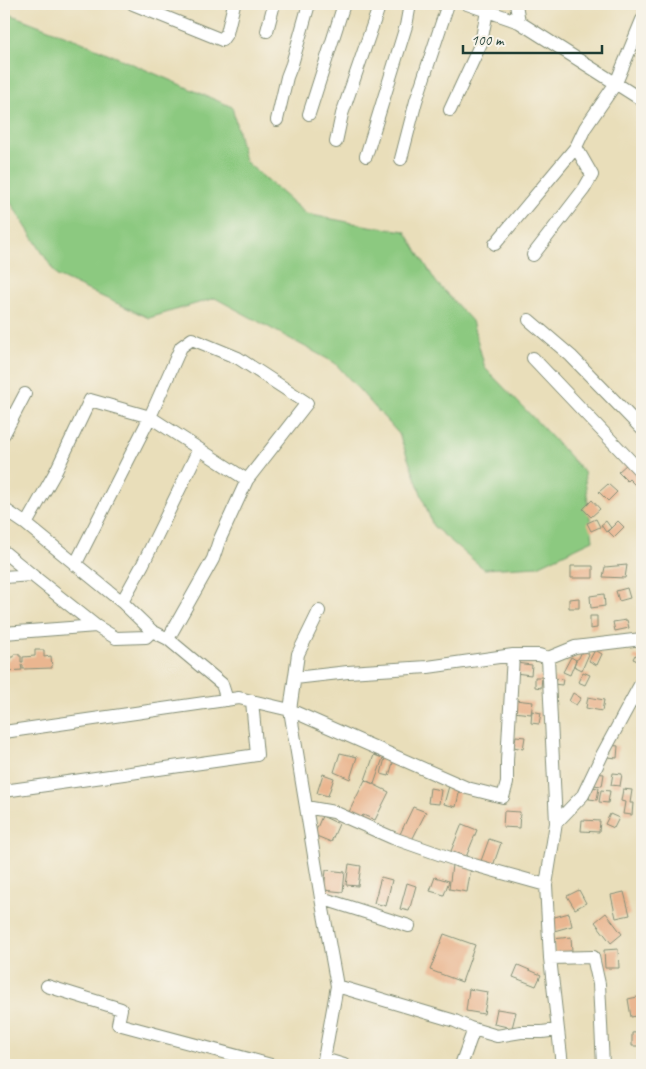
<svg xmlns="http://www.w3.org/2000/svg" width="646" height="1069" viewBox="0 0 646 1069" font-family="Caveat,sans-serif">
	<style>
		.green { fill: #8cc980; stroke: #56835a }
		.building { fill: #eab690 }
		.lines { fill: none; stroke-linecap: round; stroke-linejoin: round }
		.minor-casing { stroke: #848e77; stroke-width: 14 }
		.minor { stroke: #fff; stroke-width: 12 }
	</style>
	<rect width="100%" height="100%" fill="#f7f3e8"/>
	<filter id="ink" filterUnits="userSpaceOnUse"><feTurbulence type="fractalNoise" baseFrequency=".02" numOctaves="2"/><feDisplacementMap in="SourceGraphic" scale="10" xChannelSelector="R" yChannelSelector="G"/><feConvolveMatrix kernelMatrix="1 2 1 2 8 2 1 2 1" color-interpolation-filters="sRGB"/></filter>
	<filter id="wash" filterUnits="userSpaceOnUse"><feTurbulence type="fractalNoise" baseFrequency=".0096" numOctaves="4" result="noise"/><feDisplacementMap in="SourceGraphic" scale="20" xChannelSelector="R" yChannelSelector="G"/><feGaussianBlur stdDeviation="1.12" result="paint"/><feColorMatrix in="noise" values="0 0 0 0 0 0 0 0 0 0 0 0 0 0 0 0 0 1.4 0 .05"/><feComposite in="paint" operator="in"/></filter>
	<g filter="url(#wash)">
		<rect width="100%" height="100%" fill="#e9deba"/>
		<path class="green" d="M 4,12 L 77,40 L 232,107 L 245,161 L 306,214 L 369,226 L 405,231 L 436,282 L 472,321 L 485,368 L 547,432 L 584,472 L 593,540 L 538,566 L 484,569 L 433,526 L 399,434 L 335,363 L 215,298 L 149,318 L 57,276 L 9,200 L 4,196 Z"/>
		<g id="blocks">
			<path class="building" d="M 627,464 L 642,474 L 642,484 L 638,488 L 629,479 L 627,481 L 618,472 Z
				M 608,484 L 617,492 L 608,501 L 599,492 Z
				M 592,500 L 600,509 L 591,517 L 583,509 Z
				M 596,519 L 600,527 L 591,531 L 587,523 Z
				M 606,521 L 611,528 L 606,532 L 601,525 Z
				M 618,521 L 624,527 L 614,537 L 608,531 Z
				M 627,565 L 625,578 L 603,577 L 605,567 Z
				M 571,566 L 593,566 L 593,578 L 571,578 Z
				M 627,588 L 630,598 L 619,601 L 616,591 Z
				M 604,594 L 605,606 L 591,608 L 590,596 Z
				M 579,598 L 579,608 L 569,608 L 569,599 Z
				M 590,616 L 597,616 L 597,628 L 590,629 Z
				M 627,620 L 629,628 L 615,631 L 613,622 Z
				M 35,650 L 44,650 L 44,657 L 51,656 L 52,668 L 23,669 L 23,665 L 21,665 L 22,670 L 7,671 L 7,660 L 11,659 L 11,657 L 14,657 L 14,654 L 19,654 L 19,656 L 21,656 L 21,662 L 23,662 L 23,657 L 35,656 Z
				M 595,650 L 602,654 L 597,665 L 589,661 Z
				M 582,651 L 589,654 L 582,670 L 574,666 L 576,660 L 579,658 Z
				M 635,655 L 642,658 L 642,663 L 633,659 Z
				M 571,657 L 576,660 L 570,675 L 563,672 Z
				M 516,663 L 532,665 L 531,675 L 515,673 Z
				M 583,672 L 590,675 L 585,685 L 578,682 Z
				M 535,677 L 542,677 L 541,688 L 535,687 Z
				M 554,678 L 563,679 L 562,685 L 553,684 Z
				M 573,693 L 581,698 L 576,705 L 569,701 Z
				M 588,697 L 604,700 L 602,711 L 586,708 Z
				M 515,700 L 533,702 L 531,714 L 513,712 Z
				M 532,711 L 541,713 L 539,724 L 531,723 Z
				M 516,736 L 525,737 L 523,749 L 514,747 Z
				M 609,745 L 618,746 L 617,758 L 608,757 Z
				M 340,753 L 357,757 L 350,779 L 334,772 Z
				M 386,754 L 395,756 L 389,776 L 381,774 Z
				M 374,755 L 383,758 L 374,784 L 365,780 L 389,792 L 375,820 L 363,815 L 361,818 L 349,812 L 365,780 Z
				M 595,773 L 604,774 L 602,786 L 593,785 Z
				M 613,773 L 622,774 L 620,786 L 611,785 Z
				M 323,774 L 334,778 L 328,796 L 317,793 Z
				M 449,786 L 460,789 L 456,807 L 444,804 Z
				M 590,787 L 599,788 L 597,800 L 589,799 Z
				M 430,788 L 441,790 L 439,804 L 428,803 Z
				M 623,789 L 632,790 L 630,803 L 633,803 L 632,815 L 623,814 L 625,802 L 621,801 Z
				M 601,790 L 610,791 L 608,803 L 599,802 Z
				M 413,807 L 426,812 L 412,840 L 400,834 Z
				M 504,811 L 520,812 L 519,828 L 503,827 Z
				M 610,814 L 619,818 L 614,828 L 605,824 Z
				M 322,816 L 339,824 L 331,842 L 314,835 Z
				M 582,820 L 600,821 L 599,832 L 581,831 Z
				M 462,824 L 477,830 L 466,857 L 451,851 Z
				M 489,839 L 501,843 L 493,866 L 481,861 Z
				M 349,864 L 361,866 L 358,886 L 346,885 Z
				M 452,865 L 471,868 L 467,892 L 449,889 Z
				M 326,870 L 345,872 L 343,892 L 324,890 Z
				M 381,877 L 392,880 L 386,906 L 374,903 Z
				M 435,877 L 449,881 L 444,895 L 430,891 Z
				M 407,883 L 416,886 L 409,911 L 400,909 Z
				M 579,890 L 586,903 L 575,909 L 567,896 Z
				M 624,892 L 630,915 L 616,918 L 611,895 Z
				M 569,913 L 572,926 L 554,931 L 551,918 Z
				M 606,913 L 622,934 L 611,943 L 595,922 Z
				M 444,934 L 475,945 L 462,982 L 430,970 Z
				M 571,937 L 572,951 L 555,953 L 553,939 Z
				M 618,949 L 619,968 L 605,968 L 604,950 Z
				M 518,965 L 541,975 L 536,986 L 513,977 Z
				M 469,989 L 488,992 L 484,1014 L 466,1011 Z
				M 642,996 L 642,1015 L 631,1017 L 628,999 Z
				M 497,1009 L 516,1012 L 512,1028 L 494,1024 Z
				M 642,1032 L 642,1046 L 632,1046 L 632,1033 Z"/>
		</g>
	</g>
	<g filter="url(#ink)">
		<use href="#blocks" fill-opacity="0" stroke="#848e77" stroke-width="1"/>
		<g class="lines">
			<g class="minor-casing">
				<path id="minor" d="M 133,4 L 222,40 L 227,33 L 234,4
					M 467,4 L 519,22 L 642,100
					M 516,4 L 519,22
					M 267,31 L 274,4
					M 450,110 L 481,43 L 487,11
					M 309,114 L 344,4
					M 277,120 L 287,77 L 292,64 L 309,4
					M 336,142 L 342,114 L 380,4
					M 366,156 L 406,26 L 410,4
					M 401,159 L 416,101 L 448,4
					M 495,244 L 576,147 L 585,128 L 616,83 L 642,20
					M 533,255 L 584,189 L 592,175 L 576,147
					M 529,320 L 571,356 L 642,429
					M 533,358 L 642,473
					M 4,434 L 25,394
					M 4,509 L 26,524 L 122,602 L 152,631 L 168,639 L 222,684 L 227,700
					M 26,524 L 56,471 L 90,400 L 150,417 L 247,480
					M 4,552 L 32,575 L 4,577
					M 75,565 L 150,417 L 181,347 L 192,339 L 238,358 L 307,403 L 247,480 L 219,541 L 213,559 L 168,639
					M 122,602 L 143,564 L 199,449
					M 319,611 L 298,654 L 290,710 L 467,788 L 503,797 L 507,783 L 507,761 L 513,655
					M 96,626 L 116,638 L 146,637 L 152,631
					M 4,633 L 96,626 L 32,575
					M 548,658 L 556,823 L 546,885 L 550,958 L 558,1030
					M 295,678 L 348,672 L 428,667 L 513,655 L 539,655 L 548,658 L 575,647 L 642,639
					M 4,732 L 239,698 L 290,710 L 321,898 L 337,986 L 323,1065
					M 4,791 L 257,755 L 252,701
					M 306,807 L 334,812 L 393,838 L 456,860 L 546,885
					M 556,823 L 583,795 L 602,755 L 642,681
					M 321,898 L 409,926
					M 550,958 L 593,957 L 599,984 L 603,1065
					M 47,986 L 121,1009 L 118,1024 L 271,1065
					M 337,986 L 455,1021 L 470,1028 L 497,1036 L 521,1032 L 542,1032 L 558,1030 L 562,1065
					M 324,1059 L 344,1065
					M 461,1065 L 474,1029"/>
			</g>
			<use href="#minor" class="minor"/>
		</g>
	</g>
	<rect width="646" height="1069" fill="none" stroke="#f7f3e8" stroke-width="20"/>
	<path d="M463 45v8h139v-8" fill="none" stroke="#1f3d34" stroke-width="2.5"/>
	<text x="471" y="45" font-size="15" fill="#1f3d34" stroke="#f7f3e8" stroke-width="4" paint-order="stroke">100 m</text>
</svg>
